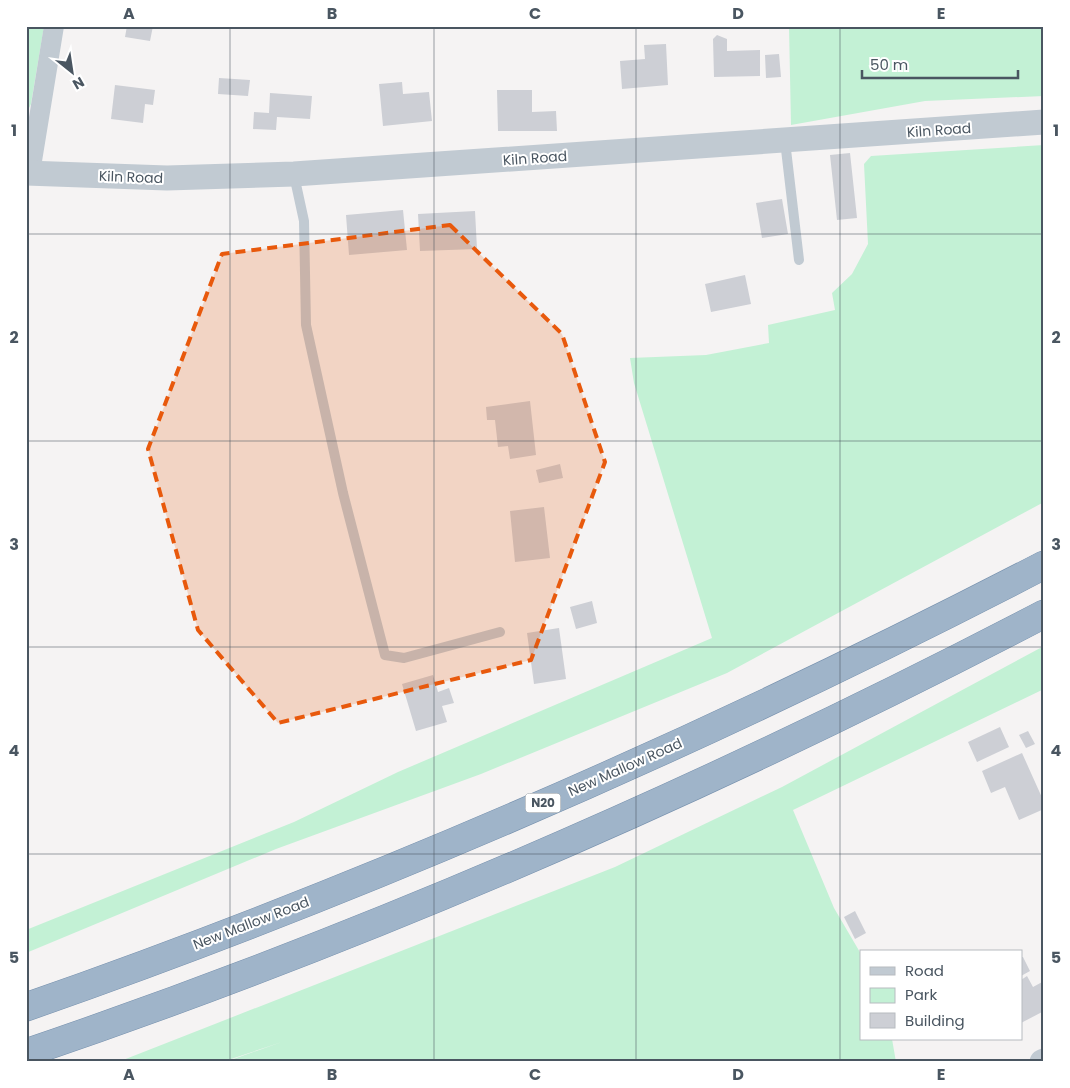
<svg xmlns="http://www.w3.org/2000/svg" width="1070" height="1088" viewBox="0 0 1070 1088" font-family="Poppins,sans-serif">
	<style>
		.green { fill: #c3f1d5 }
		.building { fill: #cdcfd5 }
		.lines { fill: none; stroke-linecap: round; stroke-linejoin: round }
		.trunk-casing { stroke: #7690ad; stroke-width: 29 }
		.service { stroke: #c1cad2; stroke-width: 10 }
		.minor { stroke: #c1cad2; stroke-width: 20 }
		.tertiary { stroke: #c1cad2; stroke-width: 25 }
		.trunk { stroke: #9fb4c9; stroke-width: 28 }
		.marked { fill: #e8590c; fill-opacity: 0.2; stroke: #e8590c; stroke-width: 4; stroke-dasharray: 10 6; stroke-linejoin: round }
		.grid { fill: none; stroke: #4a5661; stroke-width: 1; stroke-opacity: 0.55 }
		.labels { text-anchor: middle; stroke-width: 4; stroke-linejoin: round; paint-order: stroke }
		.shield { fill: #fff; stroke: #808990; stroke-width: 1 }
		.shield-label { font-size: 12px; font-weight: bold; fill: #4a5661 }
		.street-label { font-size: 14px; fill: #4a5661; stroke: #fff }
		.neatline { fill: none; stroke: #4a5661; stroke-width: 2 }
		.grid-label { font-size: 16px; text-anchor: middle; font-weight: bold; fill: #4a5661 }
	</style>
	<rect width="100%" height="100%" fill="#f5f3f3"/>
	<path class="green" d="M 26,26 L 44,26 L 31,104 L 26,114 Z
		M 789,26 L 1044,26 L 1044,96 L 925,101 L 791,125 Z
		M 1044,145 L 1044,502 L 727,673 L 481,774 L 276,849 L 26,953 L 26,930 L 294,822 L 398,772 L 712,638 L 634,383 L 630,358 L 706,355 L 769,343 L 768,325 L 835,310 L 832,293 L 852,274 L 868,244 L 864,164 L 871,156 Z
		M 1044,646 L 1044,689 L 793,810 L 834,908 L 861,954 L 861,1039 L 892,1039 L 896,1062 L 225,1062 L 282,1042 L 222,1062 L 118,1062 L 615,867 L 782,787 Z"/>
	<path class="building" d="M 127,26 L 153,26 L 150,41 L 125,37 Z
		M 717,35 L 727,39 L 727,51 L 760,50 L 760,76 L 714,77 L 713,39 Z
		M 666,44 L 668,85 L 622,89 L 620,61 L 645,59 L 644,45 Z
		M 779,54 L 781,77 L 766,78 L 765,55 Z
		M 219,78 L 250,80 L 248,96 L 218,94 Z
		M 402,82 L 403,94 L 429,92 L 432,121 L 383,126 L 379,84 Z
		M 115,85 L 155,90 L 153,105 L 145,104 L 143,123 L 111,119 Z
		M 497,90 L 532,90 L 532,112 L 556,111 L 557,131 L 498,131 Z
		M 270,93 L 312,96 L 310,119 L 277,117 L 276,130 L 253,129 L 254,112 L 269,113 Z
		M 850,153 L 857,218 L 837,220 L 830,155 Z
		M 782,199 L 788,234 L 762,238 L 756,203 Z
		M 403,210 L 407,250 L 349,255 L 346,215 Z
		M 475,211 L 477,249 L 420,251 L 418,214 Z
		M 745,275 L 751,304 L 711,312 L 705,284 Z
		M 530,401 L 536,455 L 510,459 L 508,446 L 498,447 L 495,420 L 487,420 L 486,407 Z
		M 560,464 L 563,478 L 539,483 L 536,470 Z
		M 544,507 L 550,558 L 515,562 L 510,511 Z
		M 592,601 L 597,623 L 576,629 L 570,607 Z
		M 559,628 L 566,679 L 534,684 L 527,633 Z
		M 433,675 L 438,692 L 449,688 L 454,703 L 442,706 L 447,722 L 416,731 L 402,684 Z
		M 1000,727 L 1009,747 L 977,762 L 968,742 Z
		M 1028,731 L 1035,744 L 1026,748 L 1019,735 Z
		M 1022,753 L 1044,802 L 1044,809 L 1019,820 L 1005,787 L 991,793 L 982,771 Z
		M 855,911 L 866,933 L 855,939 L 844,917 Z
		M 1021,957 L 1023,957 L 1030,971 L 1021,976 Z
		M 1027,976 L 1033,987 L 1044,981 L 1044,1011 L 1021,1023 L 1021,980 Z"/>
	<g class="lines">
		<g class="trunk-casing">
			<path id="trunk" d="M 26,1007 C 375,885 716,735 1044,565
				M 26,1053 C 376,934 716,785 1044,614"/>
		</g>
		<path class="service" d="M 785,141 L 799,260
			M 294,175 L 304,221 L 306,325 L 343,493 L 385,655 L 404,658 L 500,632"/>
		<path class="minor" d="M 30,173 L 54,26"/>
		<path class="tertiary" d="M 26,173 L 167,178 L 294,174 L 1044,122
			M 1042,1062 L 1044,1061"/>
		<use href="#trunk" class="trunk"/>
	</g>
	<path class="marked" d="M 450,225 L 562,334 L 605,462 L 531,660 L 278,723 L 198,630 L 148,449 L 222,254 Z"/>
	<path class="grid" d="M 230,26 L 230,1062M 434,26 L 434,1062M 636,26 L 636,1062M 840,26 L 840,1062M 26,234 L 1044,234M 26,441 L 1044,441M 26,647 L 1044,647M 26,854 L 1044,854"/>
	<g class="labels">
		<rect class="shield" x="525.5" y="793.5" width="35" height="19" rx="4"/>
		<g class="shield-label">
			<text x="543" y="807">N20</text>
		</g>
		<g class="street-label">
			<text transform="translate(939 130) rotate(-4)" y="5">Kiln Road</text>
			<text transform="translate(535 158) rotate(-4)" y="5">Kiln Road</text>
			<text transform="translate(131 177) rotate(2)" y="5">Kiln Road</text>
			<text transform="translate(625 767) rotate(-24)" y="5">New Mallow Road</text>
			<text transform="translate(251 923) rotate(-21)" y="5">New Mallow Road</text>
		</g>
	</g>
	<rect width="1070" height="1088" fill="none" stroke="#ffffff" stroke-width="55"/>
	<rect x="860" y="950" width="162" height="90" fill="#ffffff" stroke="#b7bbc0"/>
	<rect x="870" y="967" width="25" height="8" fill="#c1cad2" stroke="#b7bbc0"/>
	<text x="905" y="976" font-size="15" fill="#4a5661">Road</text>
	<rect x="870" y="988" width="25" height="15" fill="#c3f1d5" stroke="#b7bbc0"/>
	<text x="905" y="1000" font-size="15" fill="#4a5661">Park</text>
	<rect x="870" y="1013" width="25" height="15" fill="#cdcfd5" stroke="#b7bbc0"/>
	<text x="905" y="1026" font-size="15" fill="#4a5661">Building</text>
	<g transform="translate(72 72) rotate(150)" stroke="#ffffff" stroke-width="4" paint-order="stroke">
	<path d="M0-4L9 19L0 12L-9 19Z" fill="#4a5661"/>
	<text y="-8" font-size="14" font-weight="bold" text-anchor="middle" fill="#4a5661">N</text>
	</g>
	<path d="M862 70v8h156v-8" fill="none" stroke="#4a5661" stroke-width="2.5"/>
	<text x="870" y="70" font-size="15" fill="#4a5661" stroke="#ffffff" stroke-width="4" paint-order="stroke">50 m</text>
	<rect x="28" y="28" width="1014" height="1032" class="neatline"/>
	<g class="grid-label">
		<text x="129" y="19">A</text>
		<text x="332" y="19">B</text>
		<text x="535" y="19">C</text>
		<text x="738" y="19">D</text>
		<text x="941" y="19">E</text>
		<text x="14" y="136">1</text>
		<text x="1056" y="136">1</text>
		<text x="14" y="343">2</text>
		<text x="1056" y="343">2</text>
		<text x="14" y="550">3</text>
		<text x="1056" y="550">3</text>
		<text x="14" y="756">4</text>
		<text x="1056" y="756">4</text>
		<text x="14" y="963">5</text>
		<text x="1056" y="963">5</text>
		<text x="129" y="1080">A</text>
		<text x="332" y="1080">B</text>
		<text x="535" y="1080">C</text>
		<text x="738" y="1080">D</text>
		<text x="941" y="1080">E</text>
	</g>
</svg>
